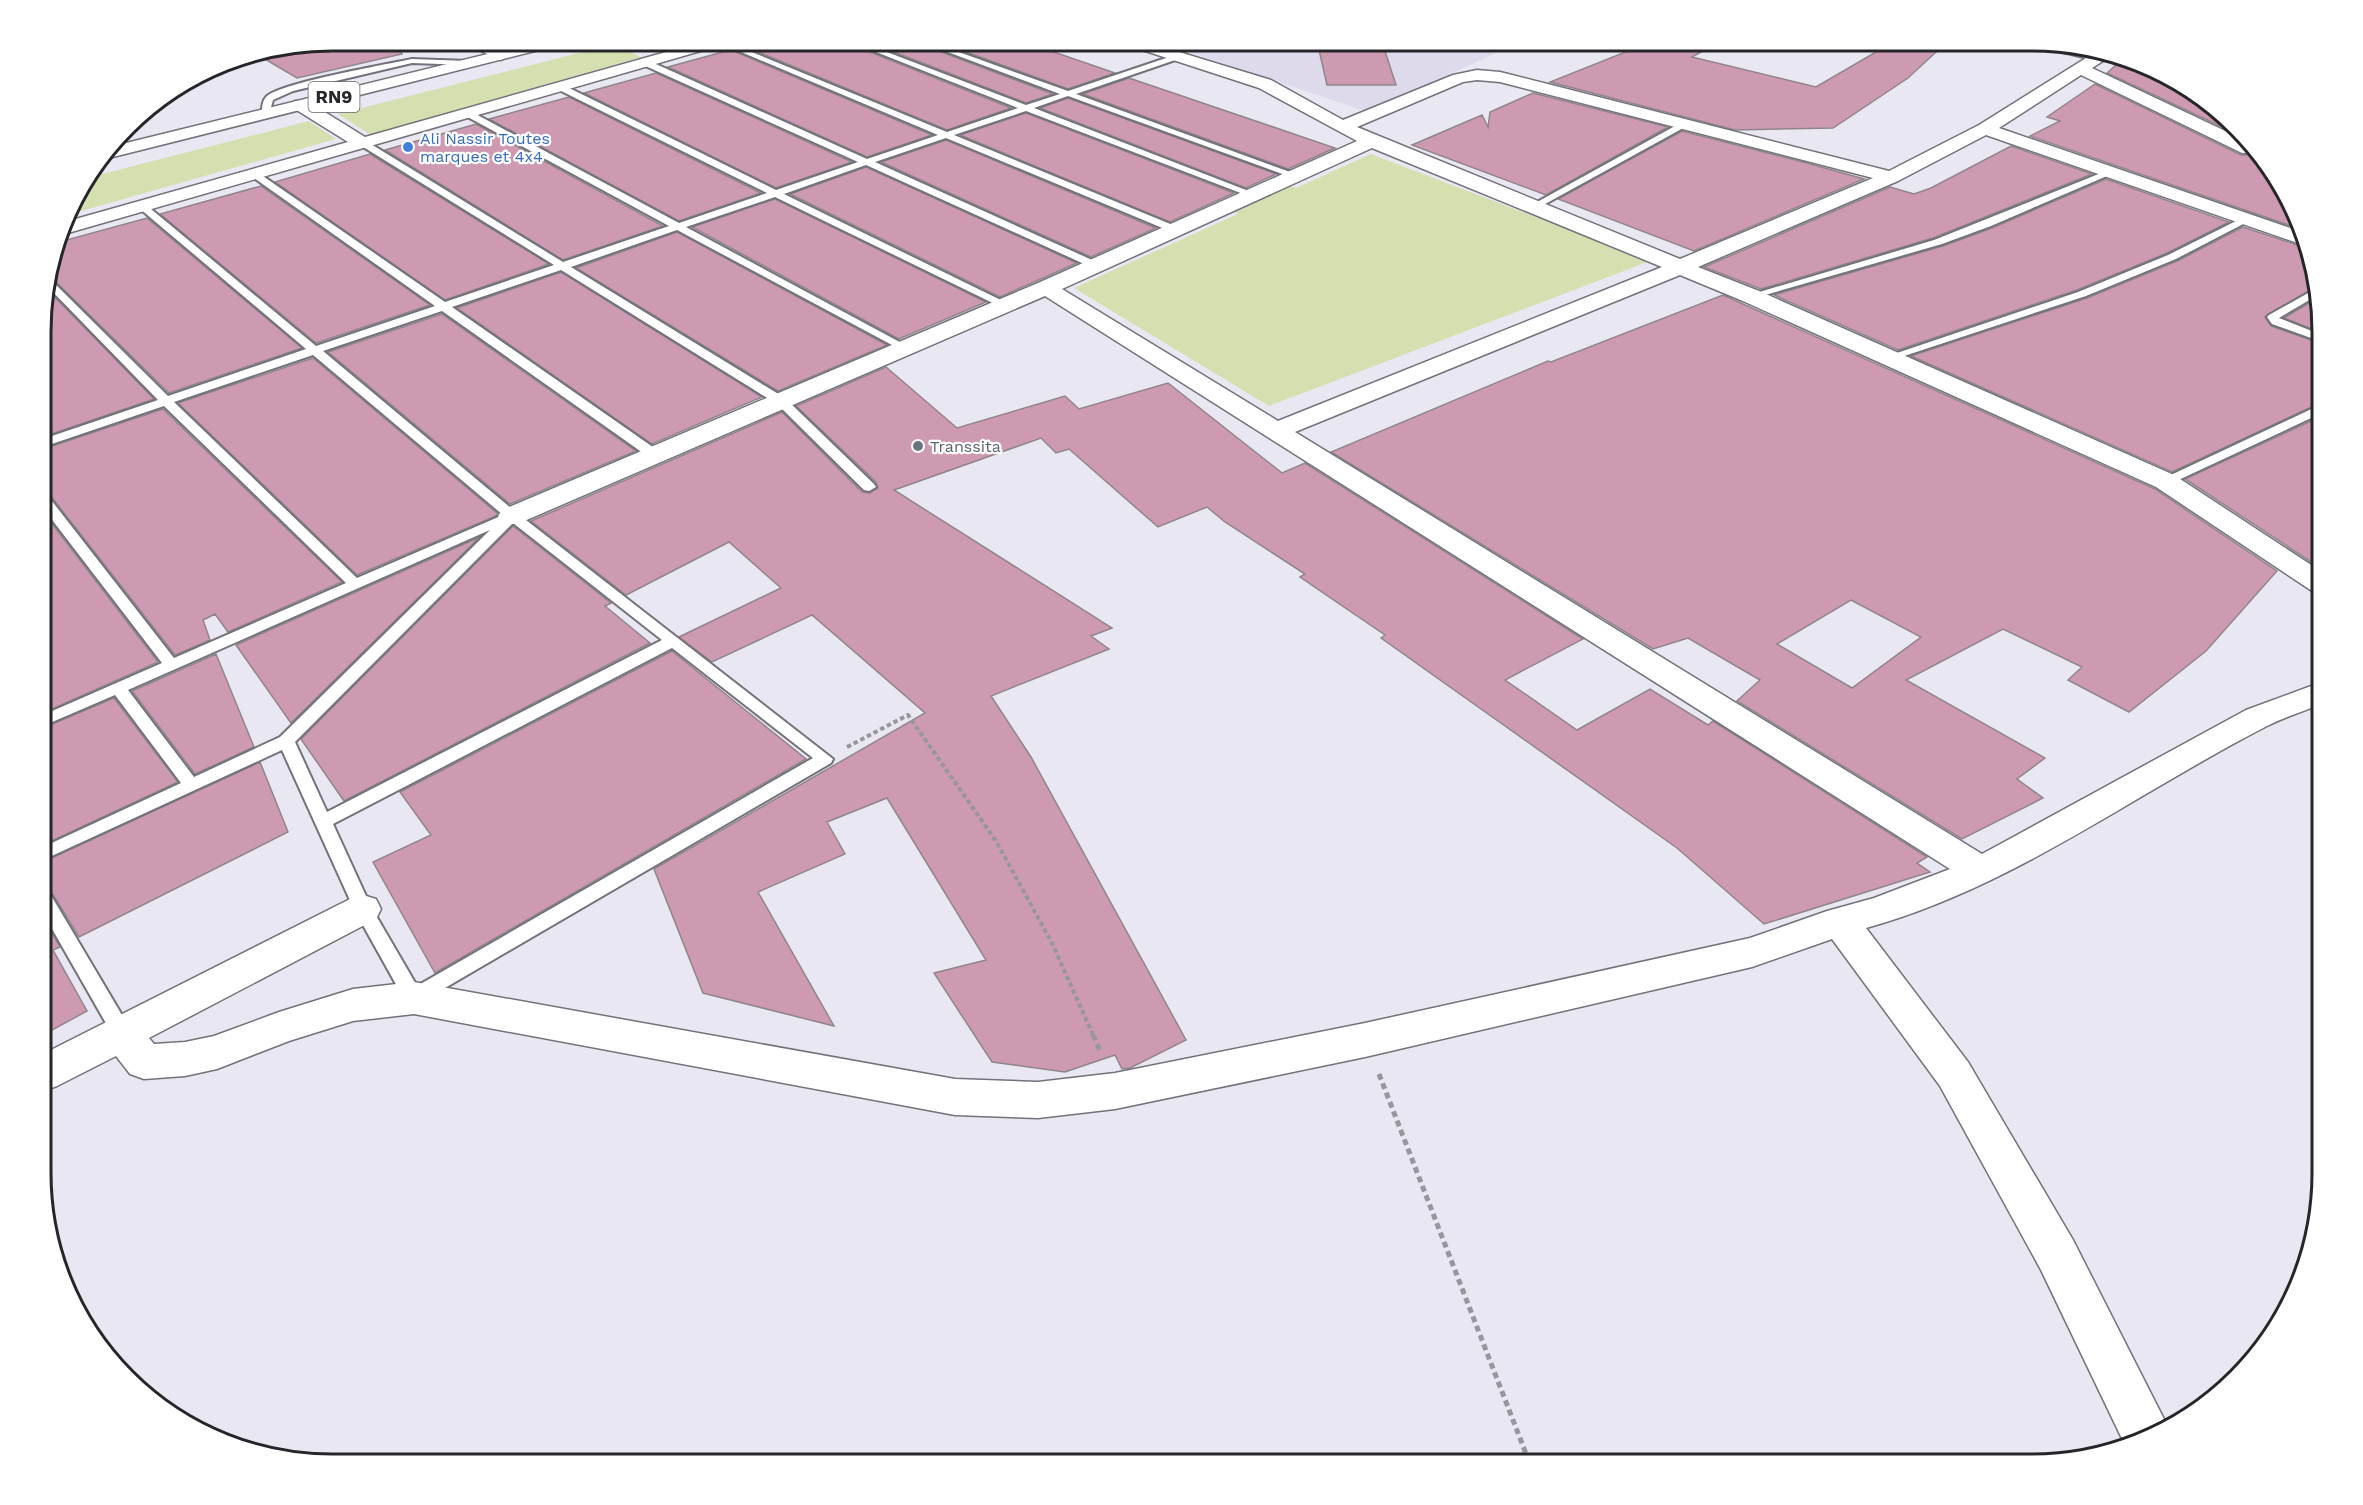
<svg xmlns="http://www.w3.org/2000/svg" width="2363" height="1505" viewBox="0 0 2363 1505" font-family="'Work Sans',sans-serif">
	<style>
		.built { fill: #dedaec }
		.green { fill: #d5e0b1 }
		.building { fill: #cd9ab2; stroke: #90858a; stroke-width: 1.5; fill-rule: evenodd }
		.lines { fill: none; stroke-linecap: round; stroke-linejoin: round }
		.lane-casing { stroke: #73717a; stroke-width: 4 }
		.street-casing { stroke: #73717a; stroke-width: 3 }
		.primary-casing { stroke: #73717a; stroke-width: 3 }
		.path-far1 { stroke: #97959d; stroke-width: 4; stroke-dasharray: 4.5 3; stroke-linecap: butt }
		.path { stroke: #97959d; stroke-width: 5; stroke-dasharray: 6 4; stroke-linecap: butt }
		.lane { fill: #fff; fill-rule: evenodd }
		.street { fill: #fff; fill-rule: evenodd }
		.primary { fill: #fff; fill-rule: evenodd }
		.shop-dot { fill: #3f7fe0; stroke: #fff; stroke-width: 2 }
		.worship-dot { fill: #6b7280; stroke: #fff; stroke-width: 2 }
		.labels { text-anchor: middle; stroke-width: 4.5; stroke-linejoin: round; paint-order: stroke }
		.far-shop-label { font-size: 16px; fill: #366cbe; stroke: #fff; text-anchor: start }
		.far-worship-label { font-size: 16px; fill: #5b616d; stroke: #fff; text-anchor: start }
		.shield { fill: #fff; stroke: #676669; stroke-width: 1.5 }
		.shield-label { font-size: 18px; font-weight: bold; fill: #262529 }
		.rim { fill: none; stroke: #262529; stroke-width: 3 }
	</style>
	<rect width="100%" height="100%" fill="#e9e7f2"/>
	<path class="built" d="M 1157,41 L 1522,41 L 1368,112 Z"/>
	<path class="green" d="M 614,44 L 641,57 L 371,135 L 338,114 Z
		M 309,121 L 336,139 L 67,215 L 71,203 L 91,177 Z
		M 1371,154 L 1650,261 L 1269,406 L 1074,288 L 1238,214 L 1235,212 L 1290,186 L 1296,188 Z"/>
	<path class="building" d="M 332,40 L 399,40 L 402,54 L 297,78 L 258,55 Z
		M 766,40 L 846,40 L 847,43 L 1011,108 L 947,130 L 744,46 Z
		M 863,40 L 916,40 L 917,43 L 1053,94 L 1026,103 Z
		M 933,40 L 1005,40 L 1014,44 L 1022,41 L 1115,73 L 1068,89 Z
		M 1922,40 L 1949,40 L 1908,78 L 1833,128 L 1735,130 L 1550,82 L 1653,41 L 1701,52 L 1692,57 L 1816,87 L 1881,49 L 1897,51 Z
		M 1317,41 L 1348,41 L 1350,48 L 1384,48 L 1396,85 L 1327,85 Z
		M 730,50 L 731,50 L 932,135 L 867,157 L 668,67 Z
		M 2124,58 L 2193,89 L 2222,120 L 2220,126 L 2107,73 Z
		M 656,73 L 852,162 L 776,188 L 584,93 Z
		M 1129,78 L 1335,148 L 1288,169 L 1083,94 Z
		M 2095,84 L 2241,155 L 2254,155 L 2283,186 L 2303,230 L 2030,136 L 2060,121 L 2047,117 Z
		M 1533,93 L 1668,127 L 1546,195 L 1412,145 L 1482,115 L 1488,127 L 1490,112 Z
		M 569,97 L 761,193 L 679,221 L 489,119 Z
		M 1068,98 L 1276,174 L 1246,188 L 1040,108 Z
		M 1026,113 L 1234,193 L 1170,222 L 960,135 Z
		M 476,124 L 663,226 L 563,260 L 385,150 Z
		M 1682,131 L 1803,162 L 1864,179 L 1694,251 L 1558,199 Z
		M 946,140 L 1156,228 L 1091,257 L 881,162 Z
		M 2011,146 L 2092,174 L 1933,238 L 1761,289 L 1704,267 L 1890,187 L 1914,194 L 1931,188 Z
		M 370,154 L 549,264 L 445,300 L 275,182 Z
		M 866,167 L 1077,263 L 1000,297 L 790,194 Z
		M 2106,179 L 2229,222 L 2167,253 L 2077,290 L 1898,350 L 1774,295 L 1943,246 L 1992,228 Z
		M 261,186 L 430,305 L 316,343 L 160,214 Z
		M 775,199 L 986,302 L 899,339 L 692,227 Z
		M 147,218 L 302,348 L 169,393 L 49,275 L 59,242 Z
		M 2243,227 L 2309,249 L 2317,286 L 2265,317 L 2271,326 L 2322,344 L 2322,402 L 2172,472 L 1911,356 L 2087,298 L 2177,261 Z
		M 677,232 L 887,345 L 778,391 L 576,268 Z
		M 561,272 L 762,397 L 652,444 L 457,308 Z
		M 45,287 L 154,399 L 43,437 L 43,294 Z
		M 1723,295 L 2155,489 L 2277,571 L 2206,651 L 2129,712 L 2068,680 L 2082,667 L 2003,629 L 1906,680 L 2045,758 L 2017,779 L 2043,798 L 1962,839 L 1737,701 L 1760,680 L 1688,638 L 1653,649 L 1331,452 L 1548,361 L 1551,362 ZM 1851,600 L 1921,637 L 1852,688 L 1777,644 Z
		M 2319,297 L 2322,333 L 2284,318 Z
		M 442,314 L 636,451 L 510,504 L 328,352 Z
		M 313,358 L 497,513 L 496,516 L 357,575 L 178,403 Z
		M 886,367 L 957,428 L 1065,396 L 1079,409 L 1168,383 L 1282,473 L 1305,463 L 1583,639 L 1505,680 L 1577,730 L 1650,689 L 1708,725 L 1713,721 L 1927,857 L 1917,863 L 1930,872 L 1764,924 L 1677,848 L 1381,638 L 1385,635 L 1300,577 L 1305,574 L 1225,522 L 1207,507 L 1158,527 L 1069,449 L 1056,453 L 1041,438 L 894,490 L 1112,628 L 1091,636 L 1109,649 L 991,696 L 1031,757 L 1186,1040 L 1130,1068 L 1122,1069 L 1115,1055 L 1065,1072 L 992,1062 L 934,973 L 986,960 L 887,798 L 827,822 L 845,854 L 758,892 L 834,1026 L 703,993 L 654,869 L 925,713 L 812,615 L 712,662 L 679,637 L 781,588 L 729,542 L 626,595 L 531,521 L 782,412 L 862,492 L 870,493 L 878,488 L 876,482 L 796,406 Z
		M 163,409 L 342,582 L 228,632 L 215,614 L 203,620 L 210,640 L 175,655 L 50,495 L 43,493 L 43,449 Z
		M 2322,416 L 2322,569 L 2185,479 Z
		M 43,512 L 158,662 L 43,713 Z
		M 513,526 L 611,603 L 605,606 L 650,643 L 344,801 L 301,739 Z
		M 480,537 L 291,723 L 236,645 Z
		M 672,651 L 806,759 L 435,973 L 373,862 L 431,835 L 400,792 Z
		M 216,654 L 254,747 L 195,774 L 132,691 Z
		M 114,698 L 178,782 L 43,845 L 43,728 Z
		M 260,762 L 288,832 L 79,937 L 51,891 L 43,888 L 43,862 Z
		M 43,917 L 60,947 L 53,950 L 87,1011 L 43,1035 Z"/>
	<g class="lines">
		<g class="lane-casing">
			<path id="lane" d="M 715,41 L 725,41 L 947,132 L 1018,108 L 848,41 L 858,41 L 1026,105 L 1060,94 L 918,41 L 928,41 L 1068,91 L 1178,54 L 1182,56 L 1181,58 L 1076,94 L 1301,176 L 1293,178 L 1068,96 L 1034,108 L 1259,195 L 1251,197 L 1026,111 L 954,135 L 1180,228 L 1180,232 L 1172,232 L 946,138 L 875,162 L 1101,264 L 1101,268 L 1093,268 L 866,165 L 784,194 L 1009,304 L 1009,308 L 1005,309 L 775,197 L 686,227 L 909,347 L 911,349 L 905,352 L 677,230 L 571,267 L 785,398 L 874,484 L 876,487 L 869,491 L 864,490 L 777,404 L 561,270 L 452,307 L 660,452 L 661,455 L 660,458 L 650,458 L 442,311 L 323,351 L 517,513 L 833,759 L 831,763 L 414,1006 L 407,1004 L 354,909 L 282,750 L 43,860 L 43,847 L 181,783 L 115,695 L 43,726 L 43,715 L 162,663 L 43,508 L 43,495 L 48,496 L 174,658 L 346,583 L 164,406 L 43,447 L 43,439 L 158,400 L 46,285 L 48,277 L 168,396 L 306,349 L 139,208 L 139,204 L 145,204 L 316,346 L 435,306 L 251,176 L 251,172 L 257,172 L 445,302 L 554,265 L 360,145 L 360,141 L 366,141 L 563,262 L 669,226 L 464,115 L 464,111 L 470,111 L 679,223 L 767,193 L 555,88 L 555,84 L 561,84 L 776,190 L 858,162 L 641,64 L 641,60 L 647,60 L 867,159 L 938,135 ZM 313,355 L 503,515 L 357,578 L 174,402 ZM 513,523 L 662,640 L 327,812 L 295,742 ZM 490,530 L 280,737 L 194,777 L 128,690 ZM 672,648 L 813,758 L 417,986 L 371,907 L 333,824 Z
				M 412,59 L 468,61 L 472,63 L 468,65 L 412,63 L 293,91 L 273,100 L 269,115 L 262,113 C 262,107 262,101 267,96 C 285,82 384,65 412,59 Z
				M 1684,121 L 1688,124 L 1687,126 L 1536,209 L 1528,207 Z
				M 2106,171 L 2114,173 L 1991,226 L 1942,244 L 1755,298 L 1747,298 L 1746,296 L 1934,240 Z
				M 2242,218 L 2251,220 L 2176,259 L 2086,296 L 1895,359 L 1887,359 L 1885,357 L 2078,292 L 2168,255 Z
				M 2317,288 L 2318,295 L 2279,318 L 2322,335 L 2322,342 L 2272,324 L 2267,317 L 2269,315 Z
				M 2322,404 L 2322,413 L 2170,484 L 2165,485 L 2158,481 Z
				M 43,890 L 49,892 L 129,1027 L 132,1033 L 129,1039 L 122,1041 L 115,1039 L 43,913 Z"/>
		</g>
		<g class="street-casing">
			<path id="street" d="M 462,41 L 482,41 L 507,52 L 509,55 L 501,60 L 465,44 Z
				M 705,41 L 728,41 L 725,44 L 61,235 L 65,222 L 348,142 L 295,109 L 292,105 L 295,101 L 307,101 L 365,137 Z
				M 1122,41 L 1143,41 L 1271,80 L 1343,120 L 1453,75 L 1477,70 L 1500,72 L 1889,171 L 1979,125 L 2086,58 L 2026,44 L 2023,41 L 2032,41 L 2107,51 L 2114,54 L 2092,68 L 2238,137 L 2253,153 L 2242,153 L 2081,75 L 1999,128 L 2305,233 L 2309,247 L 1986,135 L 1898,181 L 1698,267 L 1759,291 L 2174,475 L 2322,572 L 2322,594 L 2312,591 L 2156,487 L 1743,301 L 1680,275 L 1295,432 L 1982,854 L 2246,710 L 2322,682 L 2322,704 C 2304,711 2285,717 2267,726 C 2134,794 2012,888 1866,928 L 1968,1062 L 2073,1240 L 2169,1429 L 2126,1447 L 2041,1270 L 1940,1086 L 1832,939 L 1752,967 L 1365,1057 L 1115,1109 L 1038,1118 L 955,1115 L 414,1014 L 353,1021 L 289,1041 L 217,1069 L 185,1076 L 144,1079 L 130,1074 L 116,1056 L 57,1086 L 43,1091 L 43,1054 L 350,899 L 363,895 L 376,899 L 381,909 L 376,919 L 149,1038 L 154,1044 L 185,1042 L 214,1036 L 279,1012 L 353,989 L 414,982 L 955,1079 L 1038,1082 L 1115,1073 L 1365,1023 L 1750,938 L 1827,911 L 1874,898 L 1950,869 L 1045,296 L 522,522 L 512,524 L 502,522 L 498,516 L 502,510 L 1038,283 L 1357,141 L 1259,88 L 1124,44 ZM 1477,80 L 1500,82 L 1873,178 L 1680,259 L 1357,127 L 1463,82 ZM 1372,148 L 1662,267 L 1278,421 L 1062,289 Z"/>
		</g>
		<g class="primary-casing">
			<path id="primary" d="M 541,41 L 566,41 L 563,44 L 109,158 L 105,158 L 114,146 Z"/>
		</g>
		<path class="path-far1" d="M 847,747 L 908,715 L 996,841 L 1052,943 L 1094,1037"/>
		<path class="path" d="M 1093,1035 L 1101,1053
			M 1379,1074 L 1530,1464"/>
		<use href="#lane" class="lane"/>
		<use href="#street" class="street"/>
		<use href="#primary" class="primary"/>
	</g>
	<circle class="shop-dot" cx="408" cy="147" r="6"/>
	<circle class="worship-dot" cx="918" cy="446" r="6"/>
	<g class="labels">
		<g class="far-shop-label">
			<text x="420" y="144">Ali Nassir Toutes<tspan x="420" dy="18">marques et 4x4</tspan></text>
		</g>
		<g class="far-worship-label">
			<text x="930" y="452">Transsita</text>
		</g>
		<rect class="shield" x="308.5" y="82" width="51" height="30" rx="4.5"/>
		<g class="shield-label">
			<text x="334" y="103">RN9</text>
		</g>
	</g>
	<path d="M0 0H2363V1505H0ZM332 51H2031A281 281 0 0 1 2312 332V1173A281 281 0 0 1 2031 1454H332A281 281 0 0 1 51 1173V332A281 281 0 0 1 332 51Z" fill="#fff" fill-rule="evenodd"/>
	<path class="rim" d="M332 51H2031A281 281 0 0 1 2312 332V1173A281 281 0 0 1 2031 1454H332A281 281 0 0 1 51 1173V332A281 281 0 0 1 332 51Z"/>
</svg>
